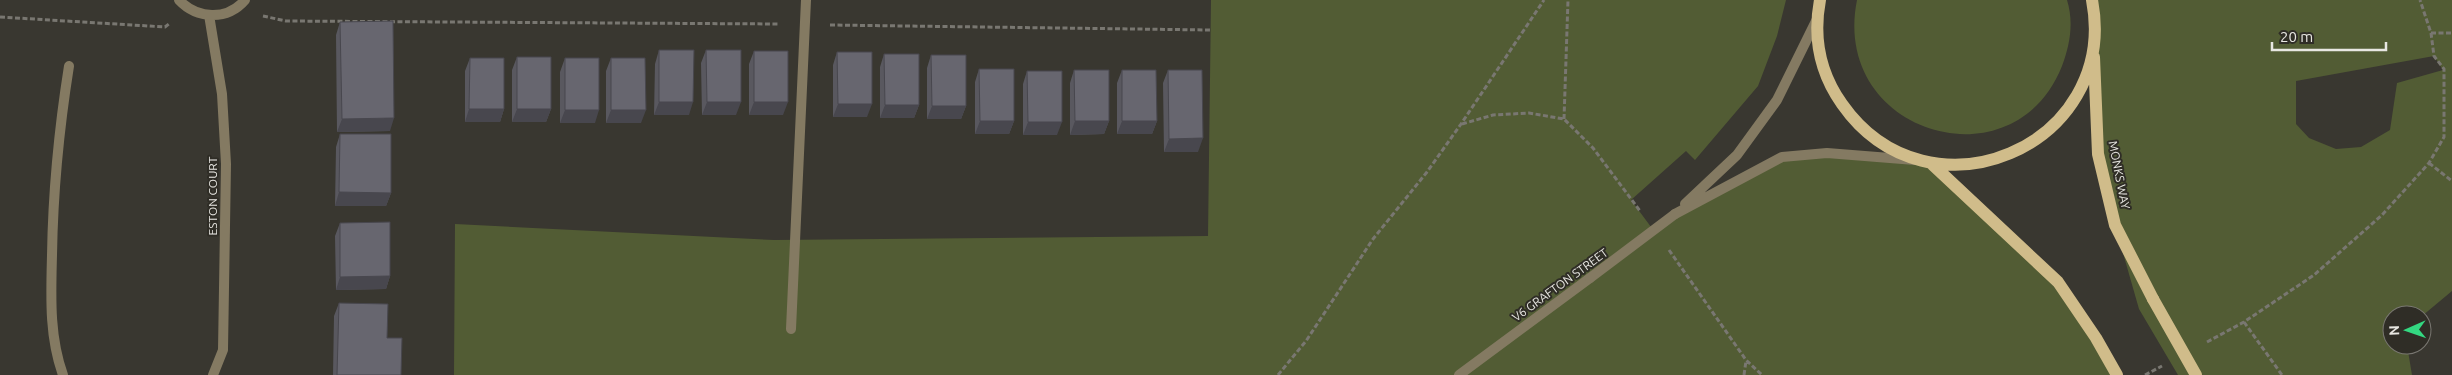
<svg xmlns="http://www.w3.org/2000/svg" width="2452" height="375" viewBox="0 0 2452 375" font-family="Ubuntu,sans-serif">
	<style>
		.green { fill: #525c34; fill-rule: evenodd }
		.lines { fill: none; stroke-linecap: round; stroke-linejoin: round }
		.path { stroke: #797771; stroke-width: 3; stroke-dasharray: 5 2.5; stroke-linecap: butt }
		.service { stroke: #847a62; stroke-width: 10 }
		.minor { stroke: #847a62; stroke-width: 10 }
		.tertiary { stroke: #847a62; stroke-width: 10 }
		.primary { stroke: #d0bc8a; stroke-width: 12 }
		.tertiary-bridge { stroke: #847a62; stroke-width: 10 }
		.primary-bridge { stroke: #d0bc8a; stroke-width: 12 }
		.wall { fill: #59585f }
		.shaded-wall { fill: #48474e }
		.building { fill: #67666f; stroke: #48474e }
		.labels { text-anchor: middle; stroke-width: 4; stroke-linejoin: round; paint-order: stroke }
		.street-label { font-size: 12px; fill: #e8e7e2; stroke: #2f2d26 }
	</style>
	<rect width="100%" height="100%" fill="#393730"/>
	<path class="green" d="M 1211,0 L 1786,0 L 1777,36 L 1758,86 L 1695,160 L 1686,151 L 1631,200 L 1654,231 L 1782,157 L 1827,153 L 1933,165 L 2058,282 L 2112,375 L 454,375 L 455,224 L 774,240 L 1208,236 Z
		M 1857,0 L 2067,0 C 2074,22 2070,45 2062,66 C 2014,188 1830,134 1857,0 Z
		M 2094,0 L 2452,0 L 2452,291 L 2422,316 L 2392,315 L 2392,345 L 2407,345 L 2412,375 L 2178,375 L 2139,309 L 2115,225 L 2098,154 ZM 2434,56 L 2443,70 L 2397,83 L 2390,130 L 2361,147 L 2336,149 L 2309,138 L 2296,124 L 2296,81 Z"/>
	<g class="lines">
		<path class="path" d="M 263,16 L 286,21 L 779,24
			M 0,17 L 165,27 L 170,23
			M 830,25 L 1210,30
			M 2431,33 L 2452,33
			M 1564,119 L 1568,0
			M 1462,124 L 1493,115 L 1529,113 L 1564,119 L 1593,148 L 1640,211
			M 2429,163 L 2452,181
			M 1669,250 L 1746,360 L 1762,375
			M 2244,322 L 2282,375
			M 2207,342 L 2244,322 L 2314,275 L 2382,215 L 2429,163 L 2444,137 L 2444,69 L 2434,56 L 2431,33 L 2420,0
			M 1278,375 L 1306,341 L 1373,239 L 1427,172 L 1461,124 L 1544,0
			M 1744,375 L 1746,361
			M 2145,375 L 2162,366"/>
		<path class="service" d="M 791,329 L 806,0"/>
		<path class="minor" d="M 179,0 C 197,19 227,21 245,0
			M 209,15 L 222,94 L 226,164 L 223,350 L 213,375
			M 63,375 C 49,336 51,296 52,255 C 53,191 59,129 69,66"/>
		<path class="tertiary" d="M 1685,204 L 1737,155 L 1777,100 L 1817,19
			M 1675,214 L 1782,157 L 1827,153 L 1915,160
			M 1459,375 L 1590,278"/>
		<path class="primary" d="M 1820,0 C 1813,37 1820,73 1842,104 C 1929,228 2120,146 2092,0
			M 2094,57 L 2098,154 L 2115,225 L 2153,299
			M 1933,165 L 2058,282 L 2096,338 L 2117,375"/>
		<path class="tertiary-bridge" d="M 1590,278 L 1675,214"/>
		<path class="primary-bridge" d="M 2153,299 L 2196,375"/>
	</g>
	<path class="wall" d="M 340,22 L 390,131 L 337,132 L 336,35 Z
		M 659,50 L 689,115 L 654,115 L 655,64 Z
		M 706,50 L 736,115 L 702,115 L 701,63 Z
		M 754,51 L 783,115 L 749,115 L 749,64 Z
		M 837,52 L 867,117 L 833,117 L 833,65 Z
		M 884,54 L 919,105 L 914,118 L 880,118 L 880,67 Z
		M 931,55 L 966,106 L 961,119 L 927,119 L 927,68 Z
		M 517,57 L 551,109 L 546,122 L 512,122 L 512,70 Z
		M 470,58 L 504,109 L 500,122 L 465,122 L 465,71 Z
		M 565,58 L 595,123 L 560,123 L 560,72 Z
		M 611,58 L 641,123 L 606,123 L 606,71 Z
		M 979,69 L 1014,121 L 1009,134 L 975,134 L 975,82 Z
		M 1074,70 L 1109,121 L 1104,134 L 1070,135 L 1070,83 Z
		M 1122,70 L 1157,121 L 1152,134 L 1117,134 L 1117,83 Z
		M 1168,70 L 1198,152 L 1164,152 L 1163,83 Z
		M 1027,71 L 1057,135 L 1023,135 L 1023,84 Z
		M 340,134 L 391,193 L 386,206 L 335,206 L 336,147 Z
		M 340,223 L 390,276 L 386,289 L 336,290 L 335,236 Z
		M 339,303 L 387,338 L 401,375 L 333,375 L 334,316 Z"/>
	<path class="shaded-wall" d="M 659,102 L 693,102 L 689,115 L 654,115 Z
		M 707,102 L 741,102 L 736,115 L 702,115 Z
		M 754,102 L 788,102 L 783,115 L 749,115 Z
		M 838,104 L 872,104 L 867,117 L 833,117 Z
		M 885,105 L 919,105 L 914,118 L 880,118 Z
		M 932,106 L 966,106 L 961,119 L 927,119 Z
		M 469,109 L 504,109 L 500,122 L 465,122 Z
		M 517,109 L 551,109 L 546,122 L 512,122 Z
		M 565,110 L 599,110 L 595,123 L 560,123 Z
		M 611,110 L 646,110 L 641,123 L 606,123 Z
		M 394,118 L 390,131 L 337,132 L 342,119 Z
		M 980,121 L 1014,121 L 1009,134 L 975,134 Z
		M 1075,121 L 1109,121 L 1104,134 L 1070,135 Z
		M 1122,121 L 1157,121 L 1152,134 L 1117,134 Z
		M 1028,122 L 1062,122 L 1057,135 L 1023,135 Z
		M 1203,138 L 1198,152 L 1164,152 L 1169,139 Z
		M 339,192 L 391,193 L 386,206 L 335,206 Z
		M 390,276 L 386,289 L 336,290 L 340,277 Z"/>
	<path class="building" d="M 393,21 L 394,118 L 342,119 L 340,22 Z
		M 659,50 L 694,50 L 693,102 L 659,102 Z
		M 706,50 L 741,50 L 741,102 L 707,102 Z
		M 754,51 L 788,51 L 788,102 L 754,102 Z
		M 837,52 L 872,52 L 872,104 L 838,104 Z
		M 884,54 L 919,54 L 919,105 L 885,105 Z
		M 931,55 L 966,55 L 966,106 L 932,106 Z
		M 517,57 L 551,57 L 551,109 L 517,109 Z
		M 470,58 L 504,58 L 504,109 L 469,109 Z
		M 565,58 L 599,58 L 599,110 L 565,110 Z
		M 611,58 L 645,58 L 646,110 L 611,110 Z
		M 979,69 L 1014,69 L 1014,121 L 980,121 Z
		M 1074,70 L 1109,70 L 1109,121 L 1075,121 Z
		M 1122,70 L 1156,70 L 1157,121 L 1122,121 Z
		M 1168,70 L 1202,70 L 1203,138 L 1169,139 Z
		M 1027,71 L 1062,71 L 1062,122 L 1028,122 Z
		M 340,134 L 391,134 L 391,193 L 339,192 Z
		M 390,222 L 390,276 L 340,277 L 340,223 Z
		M 339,303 L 388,304 L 387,338 L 402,338 L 401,375 L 337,375 Z"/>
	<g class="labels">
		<g class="street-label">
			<text transform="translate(2119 175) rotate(79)" y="4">MONKS WAY</text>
			<text transform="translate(213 196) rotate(-90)" y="4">ESTON COURT</text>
			<text transform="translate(1560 285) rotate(-36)" y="4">V6 GRAFTON STREET</text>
		</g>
	</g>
	<g transform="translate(2407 330) rotate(268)"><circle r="24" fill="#2f2d26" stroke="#797771"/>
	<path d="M0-4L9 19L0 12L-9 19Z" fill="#33d881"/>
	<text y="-8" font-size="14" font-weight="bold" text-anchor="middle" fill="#e8e7e2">N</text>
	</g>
	<path d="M2272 42v8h114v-8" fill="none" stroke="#e8e7e2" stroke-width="2.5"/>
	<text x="2280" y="42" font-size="15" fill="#e8e7e2" stroke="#2f2d26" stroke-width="4" paint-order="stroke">20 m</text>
</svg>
